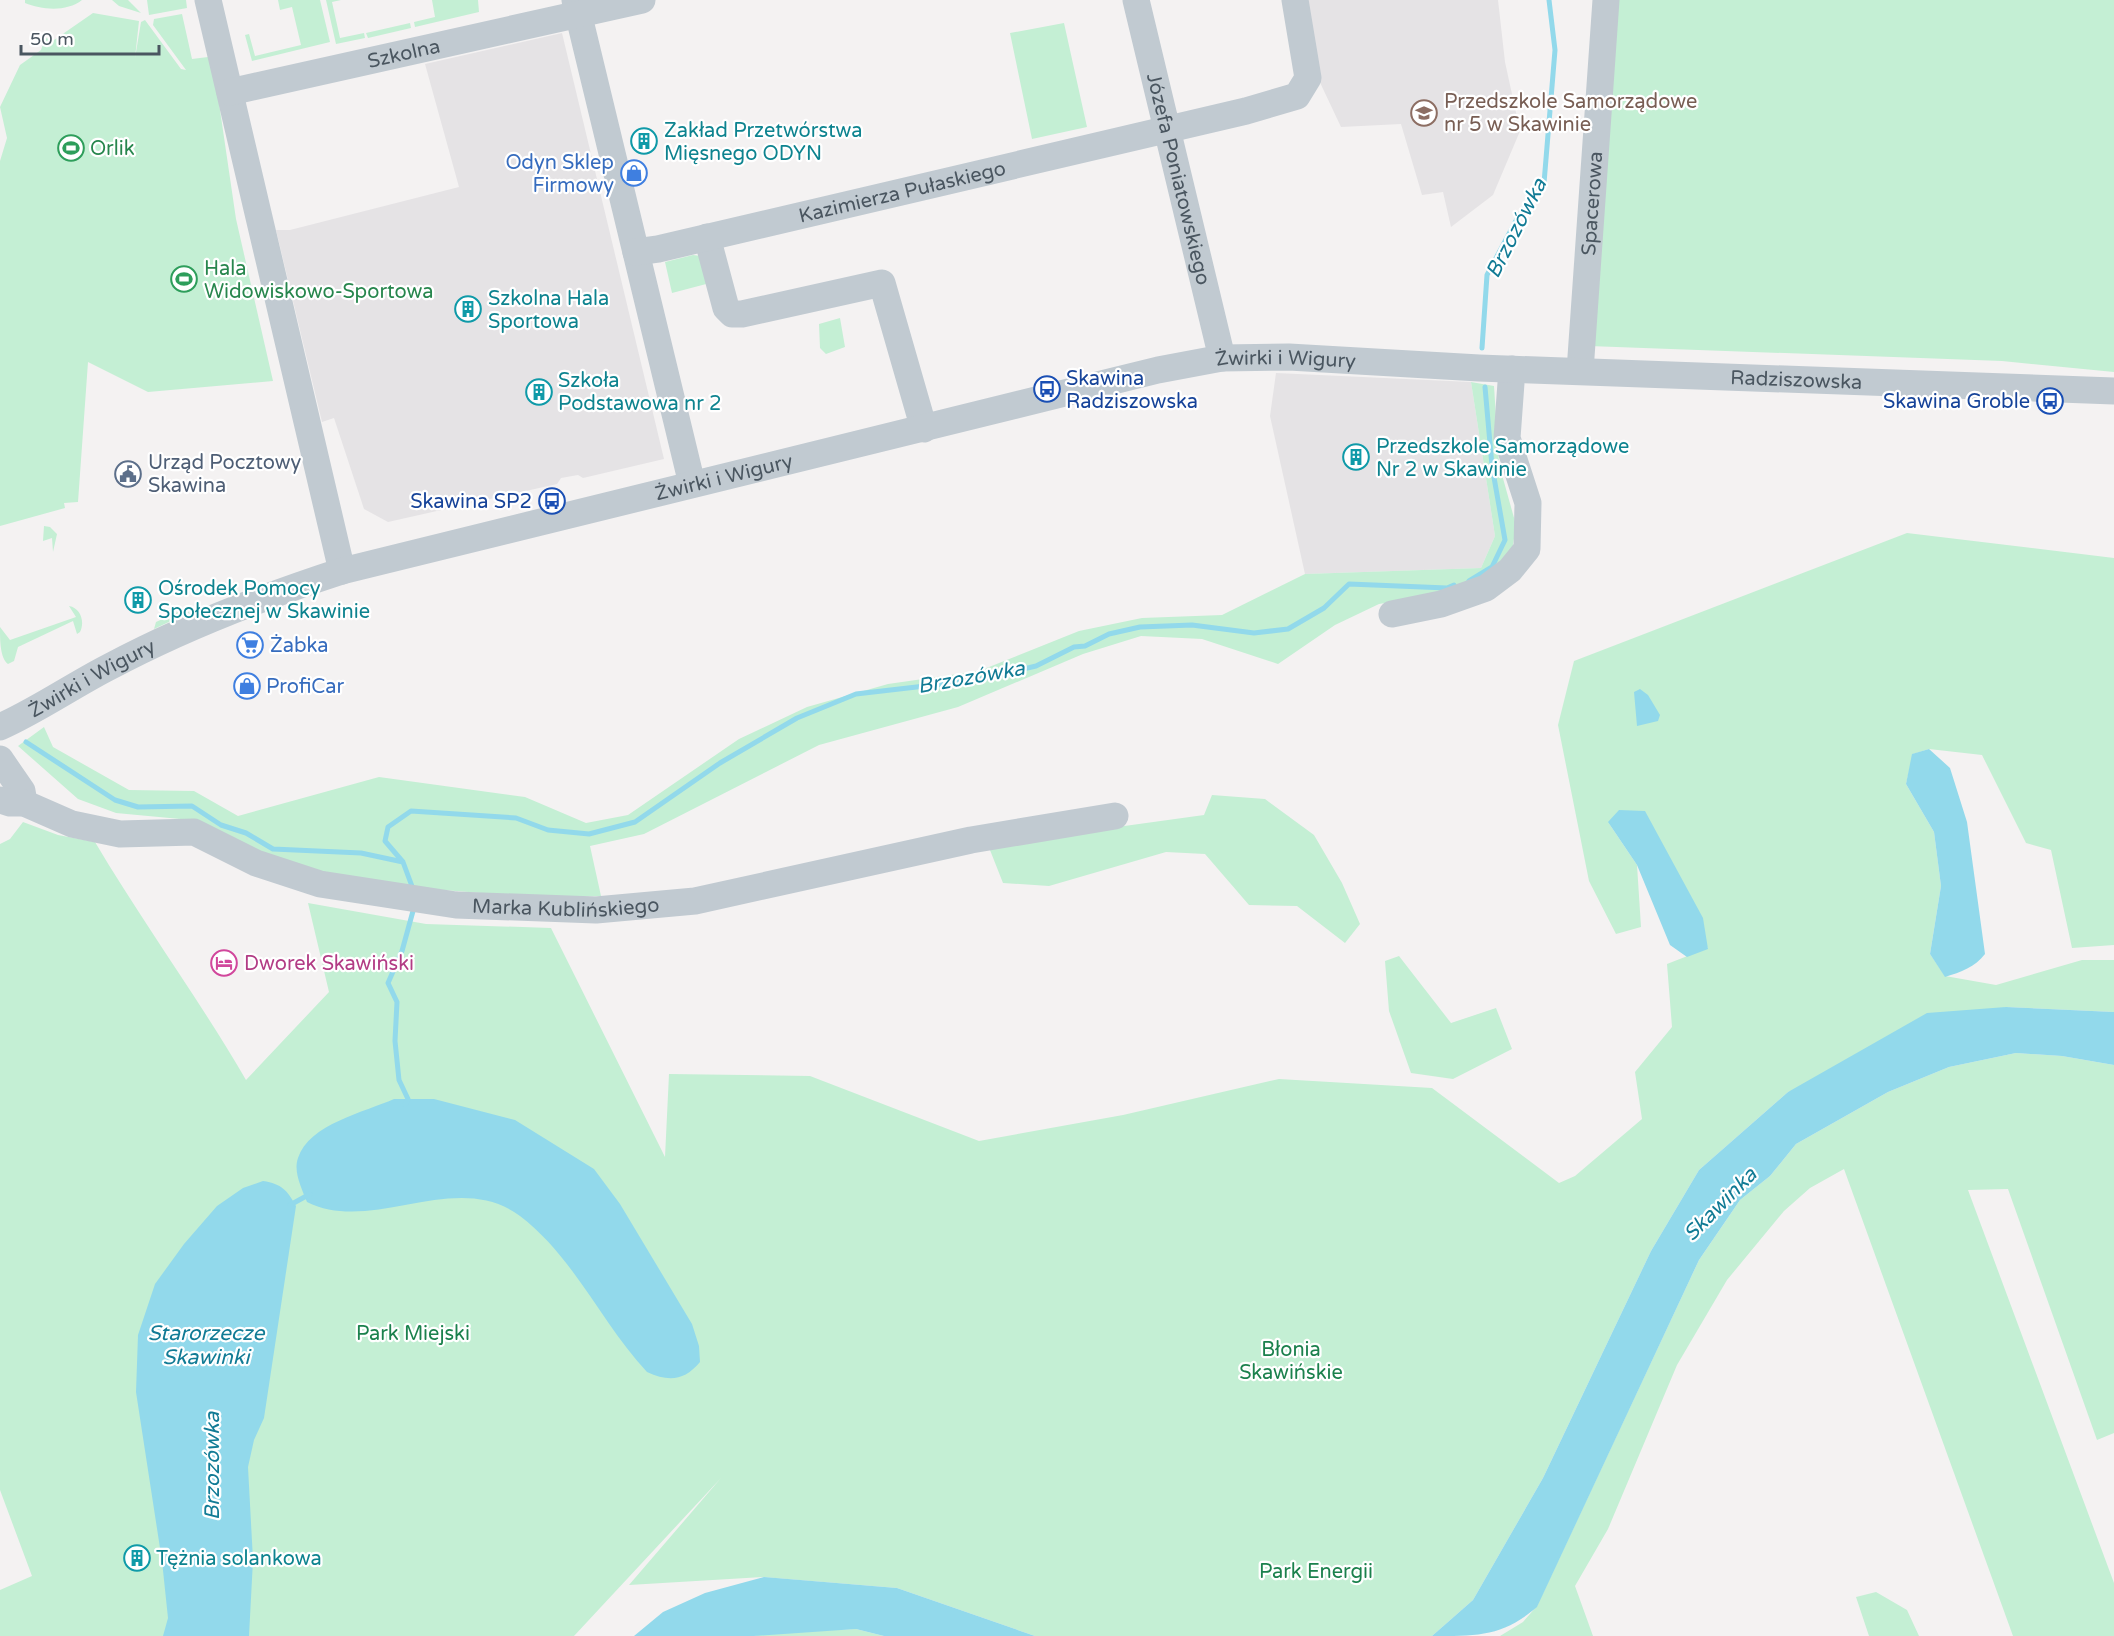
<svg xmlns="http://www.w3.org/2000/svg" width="2114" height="1636" viewBox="0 0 2114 1636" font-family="'Varela Round',sans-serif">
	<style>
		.education { fill: #e5e3e5 }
		.green { fill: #c4efd4 }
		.water { fill: #92d9eb }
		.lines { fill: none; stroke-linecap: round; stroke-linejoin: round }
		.stream { stroke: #92d9eb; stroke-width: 5 }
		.minor { stroke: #c1cad1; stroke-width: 27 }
		.labels { text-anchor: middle; stroke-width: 4.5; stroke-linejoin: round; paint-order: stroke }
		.street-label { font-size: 20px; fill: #4a5660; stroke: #fff }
		.education-label { font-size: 20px; fill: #785e54; stroke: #fff; text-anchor: start }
		.culture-label { font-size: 20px; fill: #0d838f; stroke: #fff; text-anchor: start }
		.leisure-label { font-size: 20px; fill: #27864d; stroke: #fff; text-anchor: start }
		.shop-label { font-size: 20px; fill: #366cbe; stroke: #fff; text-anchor: start }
		.transit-label { font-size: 20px; fill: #164399; stroke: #fff; text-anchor: end }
		.service-label { font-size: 20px; fill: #4e5e75; stroke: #fff; text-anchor: start }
		.hotel-label { font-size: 20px; fill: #b23c85; stroke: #fff; text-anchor: start }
		.park-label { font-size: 20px; fill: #1b814d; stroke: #fff }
		.water-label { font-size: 21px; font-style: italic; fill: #117b95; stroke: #fff }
	</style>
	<rect width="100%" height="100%" fill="#f4f2f2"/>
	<path class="education" d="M 1307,0 L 1498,0 L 1505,62 L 1520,131 L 1493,195 L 1451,227 L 1443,192 L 1422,195 L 1401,124 L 1341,127 L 1316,74 Z
		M 562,33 L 664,459 L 583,478 L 578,475 L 561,478 L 557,484 L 388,522 L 364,509 L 334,418 L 322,422 L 276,230 L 290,230 L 459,187 L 425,64 Z
		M 1276,373 L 1471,382 L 1495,536 L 1481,568 L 1305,574 L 1270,416 Z"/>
	<path class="green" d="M 25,0 L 82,0 C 67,12 42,10 25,3 Z
		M 112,0 L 128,0 L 141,13 L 119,6 Z
		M 147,0 L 186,0 L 187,8 L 149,15 Z
		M 278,0 L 320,0 L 330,42 L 252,61 L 245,35 L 249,34 L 255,56 L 301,45 L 292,7 L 280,10 Z
		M 326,0 L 341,0 L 332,2 L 340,38 L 364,33 L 365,38 L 336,44 Z
		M 432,0 L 478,0 L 479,12 L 415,27 L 414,22 L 435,17 Z
		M 1616,0 L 2114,0 L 2114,372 L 2002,361 L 1589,346 Z
		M 93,13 L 139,21 L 135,58 L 141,22 L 145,20 L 181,69 L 186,70 L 153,25 L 154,19 L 182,14 L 192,59 L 208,57 L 215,76 L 236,219 L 273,381 L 148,392 L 88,362 L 78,502 L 64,503 L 65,508 L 0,526 L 0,161 L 7,138 L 0,107 L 20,65 L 41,50 L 45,38 L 54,40 Z
		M 410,23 L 411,28 L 368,38 L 366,33 Z
		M 1064,23 L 1087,127 L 1032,139 L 1010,33 Z
		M 693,255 L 701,256 L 710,283 L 672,293 L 665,262 Z
		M 840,318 L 845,347 L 826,354 L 820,348 L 819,324 Z
		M 1471,382 L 1494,386 L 1499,464 L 1516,525 L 1511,559 L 1486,586 L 1379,604 L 1335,625 L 1278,664 L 1202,639 L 1141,636 L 1083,654 L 958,707 L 819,745 L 644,834 L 590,846 L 601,896 L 545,898 L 430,889 L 323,874 L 255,851 L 191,820 L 116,813 L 78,799 L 18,746 L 44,727 L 53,747 L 129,790 L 194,791 L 238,816 L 379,777 L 525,797 L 586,823 L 628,815 L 739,739 L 807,707 L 888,684 L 979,671 L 1079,631 L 1142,618 L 1222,615 L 1305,574 L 1481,568 L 1495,536 Z
		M 44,526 L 50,527 L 57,534 L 53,552 L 52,538 L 43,541 Z
		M 1907,533 L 2114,558 L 2114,945 L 2072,948 L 2051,850 L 2026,843 L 1982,755 L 1929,749 L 1913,754 L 1906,784 L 1934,832 L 1941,886 L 1930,954 L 1945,976 L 1996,985 L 2082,960 L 2114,960 L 2114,1012 L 2006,1007 L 1788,1092 L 1699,1170 L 1651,1251 L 1543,1478 L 1473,1600 L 1432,1636 L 1035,1636 L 897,1588 L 763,1577 L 629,1585 L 721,1478 L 574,1636 L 0,1636 L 0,1590 L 32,1576 L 0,1490 L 0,844 L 10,839 L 23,822 L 58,835 L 95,842 C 143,923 199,999 246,1080 L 329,992 L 308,903 L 426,924 L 551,928 L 665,1157 L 669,1074 L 810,1076 L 979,1141 L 1123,1115 L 1279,1079 L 1432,1088 L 1559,1183 L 1575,1176 L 1642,1119 L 1635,1072 L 1672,1027 L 1667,964 L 1708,948 L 1608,822 L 1637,865 L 1641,927 L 1616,934 L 1589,881 L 1558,725 L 1574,661 Z
		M 69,606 C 81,608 85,622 80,632 L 77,634 L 73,621 L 18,647 L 14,661 L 8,664 C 0,658 0,640 0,627 L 10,640 L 76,617 Z
		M 180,611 L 190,612 L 154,629 L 156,622 Z
		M 1212,795 L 1265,799 L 1314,835 L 1342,883 L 1360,924 L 1345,943 L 1297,906 L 1249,905 L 1205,854 L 1166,852 L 1049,886 L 1003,883 L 988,845 L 1204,815 Z
		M 1399,956 L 1451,1023 L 1496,1008 L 1512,1049 L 1453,1079 L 1411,1073 L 1389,1011 L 1385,961 Z
		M 2016,1053 L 2062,1056 L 2114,1065 L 2114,1433 L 2097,1440 L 2008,1189 L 1968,1190 L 2114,1583 L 2114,1636 L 2013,1636 L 1844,1169 L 1810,1188 L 1784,1211 L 1727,1280 L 1677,1365 L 1608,1529 L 1575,1586 L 1593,1636 L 1500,1636 L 1523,1622 L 1537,1606 L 1699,1260 L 1740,1200 L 1770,1176 L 1796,1144 L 1888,1092 L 1949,1067 Z
		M 1876,1592 L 1907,1610 L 1919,1636 L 1869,1636 L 1856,1597 Z
		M 856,1629 L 884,1636 L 754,1636 L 764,1633 Z"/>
	<path class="water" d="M 1640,689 L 1648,695 L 1660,715 L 1658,721 L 1637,726 L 1634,692 Z
		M 1929,749 L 1950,768 L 1967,822 L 1985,954 C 1975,967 1961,972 1945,977 L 1930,954 L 1941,886 L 1934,832 L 1906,784 L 1912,754 Z
		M 1619,810 L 1645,811 L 1703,918 L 1708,949 L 1687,957 L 1670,945 L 1637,865 L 1608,822 Z
		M 2006,1007 L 2114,1012 L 2114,1065 L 2062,1056 L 2016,1053 L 1949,1067 L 1888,1092 L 1796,1144 L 1770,1176 L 1740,1200 L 1699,1260 L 1537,1607 C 1503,1636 1479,1636 1432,1636 L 1473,1600 L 1543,1478 L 1651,1251 L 1699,1170 L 1788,1092 L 1927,1013 Z
		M 394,1099 L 434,1099 L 515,1120 L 594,1169 L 620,1204 L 692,1324 L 699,1346 L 700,1362 C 684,1381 669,1382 647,1372 C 602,1324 574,1257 520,1216 C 456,1168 373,1235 307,1202 C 302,1189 293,1172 298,1158 C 309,1124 365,1112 394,1099 Z
		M 263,1181 C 282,1184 287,1190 296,1206 L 264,1418 L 254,1440 L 248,1467 L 253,1560 L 249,1636 L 163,1636 L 168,1618 L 162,1561 L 136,1392 L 138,1335 L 155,1284 L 184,1244 L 217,1206 L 243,1188 Z
		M 764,1577 L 897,1588 L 1035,1636 L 884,1636 L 856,1629 L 754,1636 L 634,1636 L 663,1612 L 705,1593 Z"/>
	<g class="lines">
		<path class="stream" d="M 1482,348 L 1487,275 L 1518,217 L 1544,183 L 1555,50 L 1549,0
			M 1469,581 L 1492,567 L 1505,540 L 1492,466 L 1485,387
			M 26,742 L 115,800 L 138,807 L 192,806 L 221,825 L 246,833 L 273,849 L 361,853 L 403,862
			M 413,889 L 403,862 L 385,841 L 388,827 L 411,811 L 516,818 L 548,830 L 589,834 L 635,822 L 720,763 L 797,718 L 856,694 L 977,680 L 1036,666 L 1074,647 L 1085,646 L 1109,634 L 1140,627 L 1192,625 L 1254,633 L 1288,629 L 1324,608 L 1349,584 L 1447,588 L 1454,585
			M 405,1105 L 408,1099 L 399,1080 L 395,1041 L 397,1002 L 388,983 L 402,951 L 413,911
			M 290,1205 L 310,1194"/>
		<g class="minor">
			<path d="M 208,0 L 342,571"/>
			<path d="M 575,0 L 692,484"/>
			<path id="s1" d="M 1136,0 L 1222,358"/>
			<path id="s2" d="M 230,92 L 642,0"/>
			<path d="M 707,237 L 726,308 L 732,314 L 742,314 L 882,283 L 924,429"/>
			<path id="s3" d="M 636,252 L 658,249 L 1246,111 L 1297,96 L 1308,78 L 1295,0"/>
			<path id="s4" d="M 1580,371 L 1606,0"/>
			<path d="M 1392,614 L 1441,604 L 1486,588 L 1510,570 L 1527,549 L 1528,503 L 1507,438 L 1512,369"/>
			<path id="s5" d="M 0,727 C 38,710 72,686 109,667 C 184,627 262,597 342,571 L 1158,370 L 1222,358 L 1289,357 L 1479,368 L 2114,391"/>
			<path d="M 0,759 L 22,791 L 24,803"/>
			<path id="s6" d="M 0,800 L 10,803 L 24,803 L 72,824 L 120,834 L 194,832 L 256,863 L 320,884 L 456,905 L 596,910 L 695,901 L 971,840 L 1115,816"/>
		</g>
	</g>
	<defs>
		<g id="school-ring" transform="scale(1.35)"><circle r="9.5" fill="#fff" stroke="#8d6e63" stroke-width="1.5"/><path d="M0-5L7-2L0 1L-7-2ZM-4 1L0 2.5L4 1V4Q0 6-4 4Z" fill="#8d6e63"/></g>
		<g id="building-ring" transform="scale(1.35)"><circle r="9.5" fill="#fff" stroke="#0f9aa8" stroke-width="1.5"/><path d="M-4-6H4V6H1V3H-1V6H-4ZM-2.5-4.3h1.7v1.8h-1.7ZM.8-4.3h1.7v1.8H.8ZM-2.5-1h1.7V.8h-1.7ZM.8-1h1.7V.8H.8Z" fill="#0f9aa8"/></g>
		<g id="stadium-ring" transform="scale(1.35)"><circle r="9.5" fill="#fff" stroke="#2e9e5b" stroke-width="1.5"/><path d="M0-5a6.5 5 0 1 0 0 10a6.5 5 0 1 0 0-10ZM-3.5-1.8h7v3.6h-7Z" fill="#2e9e5b"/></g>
		<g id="shop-ring" transform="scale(1.35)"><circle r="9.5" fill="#fff" stroke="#3f7fe0" stroke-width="1.5"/><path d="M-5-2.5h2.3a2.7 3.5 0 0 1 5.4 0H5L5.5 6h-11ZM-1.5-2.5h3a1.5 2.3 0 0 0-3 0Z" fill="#3f7fe0"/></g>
		<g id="bus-ring" transform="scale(1.35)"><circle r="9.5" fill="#fff" stroke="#1a4fb4" stroke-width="1.5"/><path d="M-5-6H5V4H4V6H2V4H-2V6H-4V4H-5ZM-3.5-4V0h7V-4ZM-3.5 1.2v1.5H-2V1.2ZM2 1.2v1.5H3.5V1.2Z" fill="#1a4fb4"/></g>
		<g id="civic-ring" transform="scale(1.35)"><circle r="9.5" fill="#fff" stroke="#5c6f8a" stroke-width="1.5"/><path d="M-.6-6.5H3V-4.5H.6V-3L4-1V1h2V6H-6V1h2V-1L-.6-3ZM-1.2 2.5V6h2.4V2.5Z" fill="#5c6f8a"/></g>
		<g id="supermarket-ring" transform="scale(1.35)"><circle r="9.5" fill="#fff" stroke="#3f7fe0" stroke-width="1.5"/><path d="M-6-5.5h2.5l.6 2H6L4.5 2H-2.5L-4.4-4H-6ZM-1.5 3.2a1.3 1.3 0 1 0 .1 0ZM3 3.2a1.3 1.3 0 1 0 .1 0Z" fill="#3f7fe0"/></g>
		<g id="hotel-ring" transform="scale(1.35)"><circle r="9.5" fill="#fff" stroke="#d1479c" stroke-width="1.5"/><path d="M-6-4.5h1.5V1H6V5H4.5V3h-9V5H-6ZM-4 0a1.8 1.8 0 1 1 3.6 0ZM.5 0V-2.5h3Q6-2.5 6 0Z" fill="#d1479c"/></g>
	</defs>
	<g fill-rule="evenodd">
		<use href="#school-ring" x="1424" y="113"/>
		<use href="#building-ring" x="644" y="141"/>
		<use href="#stadium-ring" x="71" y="148"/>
		<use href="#shop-ring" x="634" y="173"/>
		<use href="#stadium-ring" x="184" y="279"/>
		<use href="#building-ring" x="468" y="309"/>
		<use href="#bus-ring" x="1047" y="389"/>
		<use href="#building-ring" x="539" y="392"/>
		<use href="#bus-ring" x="2050" y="401"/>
		<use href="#building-ring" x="1356" y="457"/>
		<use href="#civic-ring" x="128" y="474"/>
		<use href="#bus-ring" x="552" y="501"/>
		<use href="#building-ring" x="138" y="600"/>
		<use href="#supermarket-ring" x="250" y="645"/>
		<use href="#shop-ring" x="247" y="686"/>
		<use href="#hotel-ring" x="224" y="963"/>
		<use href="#building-ring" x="137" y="1558"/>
	</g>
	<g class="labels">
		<g class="street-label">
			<text dy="7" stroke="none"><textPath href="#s2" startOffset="178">Szkolna</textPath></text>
			<text dy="7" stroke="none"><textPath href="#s1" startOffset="184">Józefa Poniatowskiego</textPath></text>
			<text dy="7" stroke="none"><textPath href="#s3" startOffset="273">Kazimierza Pułaskiego</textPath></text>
			<text dy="7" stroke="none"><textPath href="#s4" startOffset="168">Spacerowa</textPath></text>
			<text dy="7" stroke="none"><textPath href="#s5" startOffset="1346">Żwirki i Wigury</textPath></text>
			<text dy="7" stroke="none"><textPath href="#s5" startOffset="1857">Radziszowska</textPath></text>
			<text dy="7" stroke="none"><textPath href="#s5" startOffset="770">Żwirki i Wigury</textPath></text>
			<text dy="7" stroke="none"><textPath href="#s5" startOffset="104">Żwirki i Wigury</textPath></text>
			<text dy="7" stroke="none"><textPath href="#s6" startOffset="584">Marka Kublińskiego</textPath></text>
		</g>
		<g class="education-label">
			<text x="1444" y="108">Przedszkole Samorządowe<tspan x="1444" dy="23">nr 5 w Skawinie</tspan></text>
		</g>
		<g class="culture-label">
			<text x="664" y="137">Zakład Przetwórstwa<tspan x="664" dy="23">Mięsnego ODYN</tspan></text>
			<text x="488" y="305">Szkolna Hala<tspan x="488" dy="23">Sportowa</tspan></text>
			<text x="558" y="387">Szkoła<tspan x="558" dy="23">Podstawowa nr 2</tspan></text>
			<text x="1376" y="453">Przedszkole Samorządowe<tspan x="1376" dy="23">Nr 2 w Skawinie</tspan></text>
			<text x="158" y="595">Ośrodek Pomocy<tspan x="158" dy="23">Społecznej w Skawinie</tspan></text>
			<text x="156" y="1565">Tężnia solankowa</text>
		</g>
		<g class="leisure-label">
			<text x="90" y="155">Orlik</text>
			<text x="204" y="275">Hala<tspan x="204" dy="23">Widowiskowo-Sportowa</tspan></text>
		</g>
		<g class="shop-label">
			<text x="614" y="169" text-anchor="end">Odyn Sklep<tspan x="614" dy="23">Firmowy</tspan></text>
			<text x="270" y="652">Żabka</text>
			<text x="266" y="693">ProfiCar</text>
		</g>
		<g class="transit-label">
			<text x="1066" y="385" text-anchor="start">Skawina<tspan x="1066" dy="23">Radziszowska</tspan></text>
			<text x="2030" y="408">Skawina Groble</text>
			<text x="532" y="508">Skawina SP2</text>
		</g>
		<g class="service-label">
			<text x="148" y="469">Urząd Pocztowy<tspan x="148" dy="23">Skawina</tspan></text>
		</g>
		<g class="hotel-label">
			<text x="244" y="970">Dworek Skawiński</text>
		</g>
		<g class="park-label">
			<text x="413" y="1340">Park Miejski</text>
			<text x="1291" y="1356">Błonia<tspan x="1291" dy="23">Skawińskie</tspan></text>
			<text x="1316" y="1578">Park Energii</text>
		</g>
		<g class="water-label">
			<text transform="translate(1516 228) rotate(-63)" y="7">Brzozówka</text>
			<text transform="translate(971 677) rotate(-10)" y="7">Brzozówka</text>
			<text transform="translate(1720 1204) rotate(-45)" y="7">Skawinka</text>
			<text x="206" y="1340">Starorzecze<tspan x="206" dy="24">Skawinki</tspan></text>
			<text transform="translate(212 1466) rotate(-90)" y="7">Brzozówka</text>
		</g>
	</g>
	<path d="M21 45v9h138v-9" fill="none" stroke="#4a5660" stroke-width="3"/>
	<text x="30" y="45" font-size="18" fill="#4a5660" stroke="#ffffff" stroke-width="4.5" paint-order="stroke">50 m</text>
</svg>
